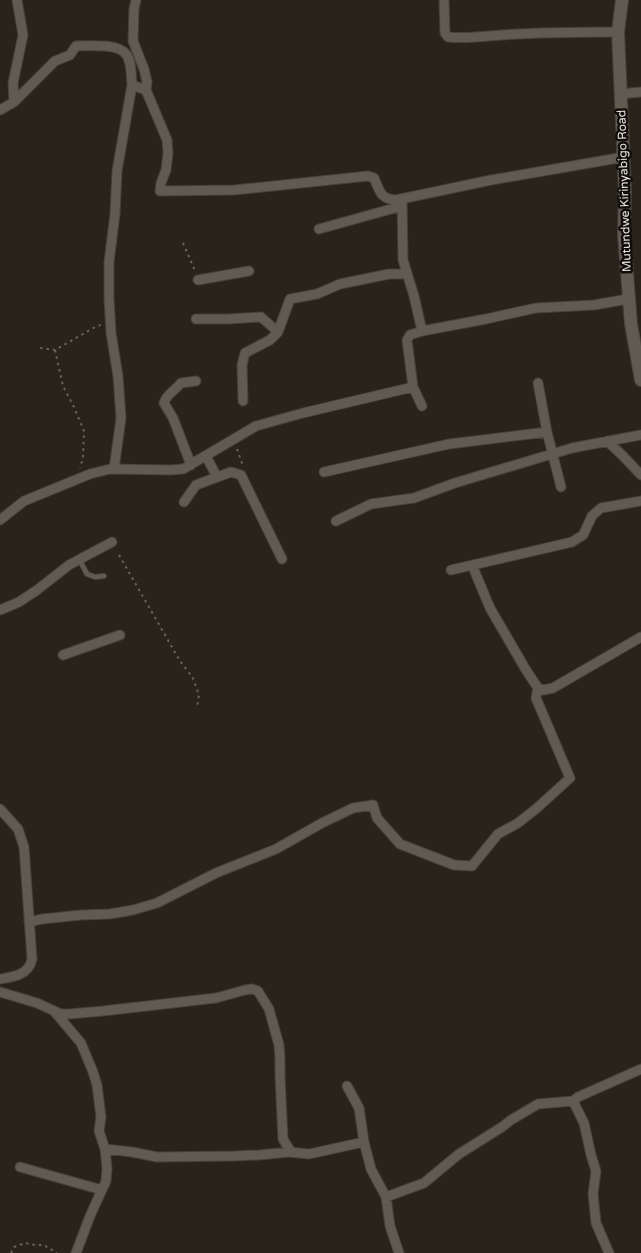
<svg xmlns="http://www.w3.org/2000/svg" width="641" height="1253" viewBox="0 0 641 1253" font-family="'Varela Round',sans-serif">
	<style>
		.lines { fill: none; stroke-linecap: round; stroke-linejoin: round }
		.lane-casing { stroke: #46413b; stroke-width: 6 }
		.street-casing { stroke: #46413b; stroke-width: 11 }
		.secondary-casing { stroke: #46413b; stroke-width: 14 }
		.path { stroke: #67625b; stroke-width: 2; stroke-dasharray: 2.5 4; stroke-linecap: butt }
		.lane { stroke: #615a51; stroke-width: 4.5 }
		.street { stroke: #615a51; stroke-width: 9 }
		.secondary { stroke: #615a51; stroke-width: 12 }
		.labels { text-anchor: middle; stroke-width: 5; stroke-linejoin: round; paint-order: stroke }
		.street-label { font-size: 12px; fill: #ebe7e2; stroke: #100d0a }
	</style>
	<rect width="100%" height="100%" fill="#29231c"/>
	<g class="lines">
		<g class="lane-casing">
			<path id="lane" d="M 79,559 L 87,574 L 95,577 L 104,576"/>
		</g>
		<g class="street-casing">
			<path id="street" d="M 136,0 L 134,9 L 133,41 L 144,69 L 147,82 L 146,90
				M 444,0 L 445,33 L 448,37 C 466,39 484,36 502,35 C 541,32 580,32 618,32
				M 621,94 L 641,92
				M 14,102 L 55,61 L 70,55 L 76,46 C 90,46 117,43 126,54 C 132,62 131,76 132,85 L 146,90 L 167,140 L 168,153 L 166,170 L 161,183 L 160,191 L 234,190 L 368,176 L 374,178 C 380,191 380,199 396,200 L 491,180 L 624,157
				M 0,110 L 14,102 L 13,83 L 23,35 L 17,0
				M 402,200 L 403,260 L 414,296 L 422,331
				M 319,229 L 402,206
				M 198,280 L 249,271
				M 196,319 L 228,319 L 261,317 L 278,332
				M 538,383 L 547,432 L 561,487
				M 413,387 L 422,406
				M 243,401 L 242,365 L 245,353 L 270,340 L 278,332 L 290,299 L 317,294 L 340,284 L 389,274 L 406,274
				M 607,441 L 623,456 L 641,475
				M 206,456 L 217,477
				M 191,465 L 173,418 L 164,403 C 167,393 175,391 181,383 L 196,381
				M 114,469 L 121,418 L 118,376 L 111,333 L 109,298 L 109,262 L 115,214 L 117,171 L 132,85
				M 324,472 L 449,444 L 547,432
				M 184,502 L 196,485 L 231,472 L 241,475 L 282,559
				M 0,520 L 24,501 L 90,474 L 110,469 L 171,470 L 183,469 L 256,426 L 303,413 L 413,387 L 407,340 L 410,335 L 422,331 L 486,319 L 536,308 L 594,305 L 628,299
				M 336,521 L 371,504 L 414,498 L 455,483 L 572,448 L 641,435
				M 472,565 L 490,608 L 526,670 L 538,688 L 543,690 L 553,688 L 641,637
				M 451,570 L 572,542 L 583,535 L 592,516 L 601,508 L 641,501
				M 0,610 L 19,602 L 37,590 L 69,565 L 112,542
				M 63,655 L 120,635
				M 0,809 L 18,829 L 24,847 L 32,959 C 29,975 13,977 0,979
				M 29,922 L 42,919 L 81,915 L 110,914 L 133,910 L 157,903 L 216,873 L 276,849 L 322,823 L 353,808 L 373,805 L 377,818 L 400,844 L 454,865 L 472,866 L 498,834 L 518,823 L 537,808 L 570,778 L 536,698 L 538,688
				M 0,992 L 37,1003 L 61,1014 L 69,1014 L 103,1011 L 216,998 L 245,990 L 252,989 L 258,991 L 269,1009 L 279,1045 L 280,1059 L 280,1076 L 283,1139 L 291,1152
				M 54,1011 L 81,1043 L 93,1072 L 97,1085 L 101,1117 L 99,1131 L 105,1149 L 107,1168 L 106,1181 L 90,1216 L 76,1253
				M 347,1086 L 359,1108 L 364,1142 L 371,1169 L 386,1197 L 390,1226 L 399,1253
				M 105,1149 L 132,1152 L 157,1157 L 234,1156 L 259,1155 L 289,1152 L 309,1154 L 364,1142
				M 20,1167 L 102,1190
				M 386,1197 L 424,1183 L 459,1154 L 502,1127 L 511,1120 L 538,1104 L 573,1101
				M 609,1253 L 596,1223 L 593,1194 L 596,1171 L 591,1155 L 584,1123 L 573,1101 L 578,1097 L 641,1069"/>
		</g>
		<g class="secondary-casing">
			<path id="secondary" d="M 622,0 L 618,32 L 625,191 L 624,235 L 631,324 L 641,380"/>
		</g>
		<path class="path" d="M 183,243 L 196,273
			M 40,348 L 55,350 L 97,326 L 101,325
			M 55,350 L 63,386 L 74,407 L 84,431 L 83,458 L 80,468
			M 237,449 L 243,466
			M 119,555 L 180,661 L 193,678 L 199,695 L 197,707
			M 11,1253 L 14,1247 L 25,1243 L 35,1245 L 44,1245 L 57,1253"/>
		<use href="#lane" class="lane"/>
		<use href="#street" class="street"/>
		<use href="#secondary" class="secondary"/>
	</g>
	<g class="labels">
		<g class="street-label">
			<text transform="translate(624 191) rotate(-92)" y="4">Mutundwe Kirinyabigo Road</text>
		</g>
	</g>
</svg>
